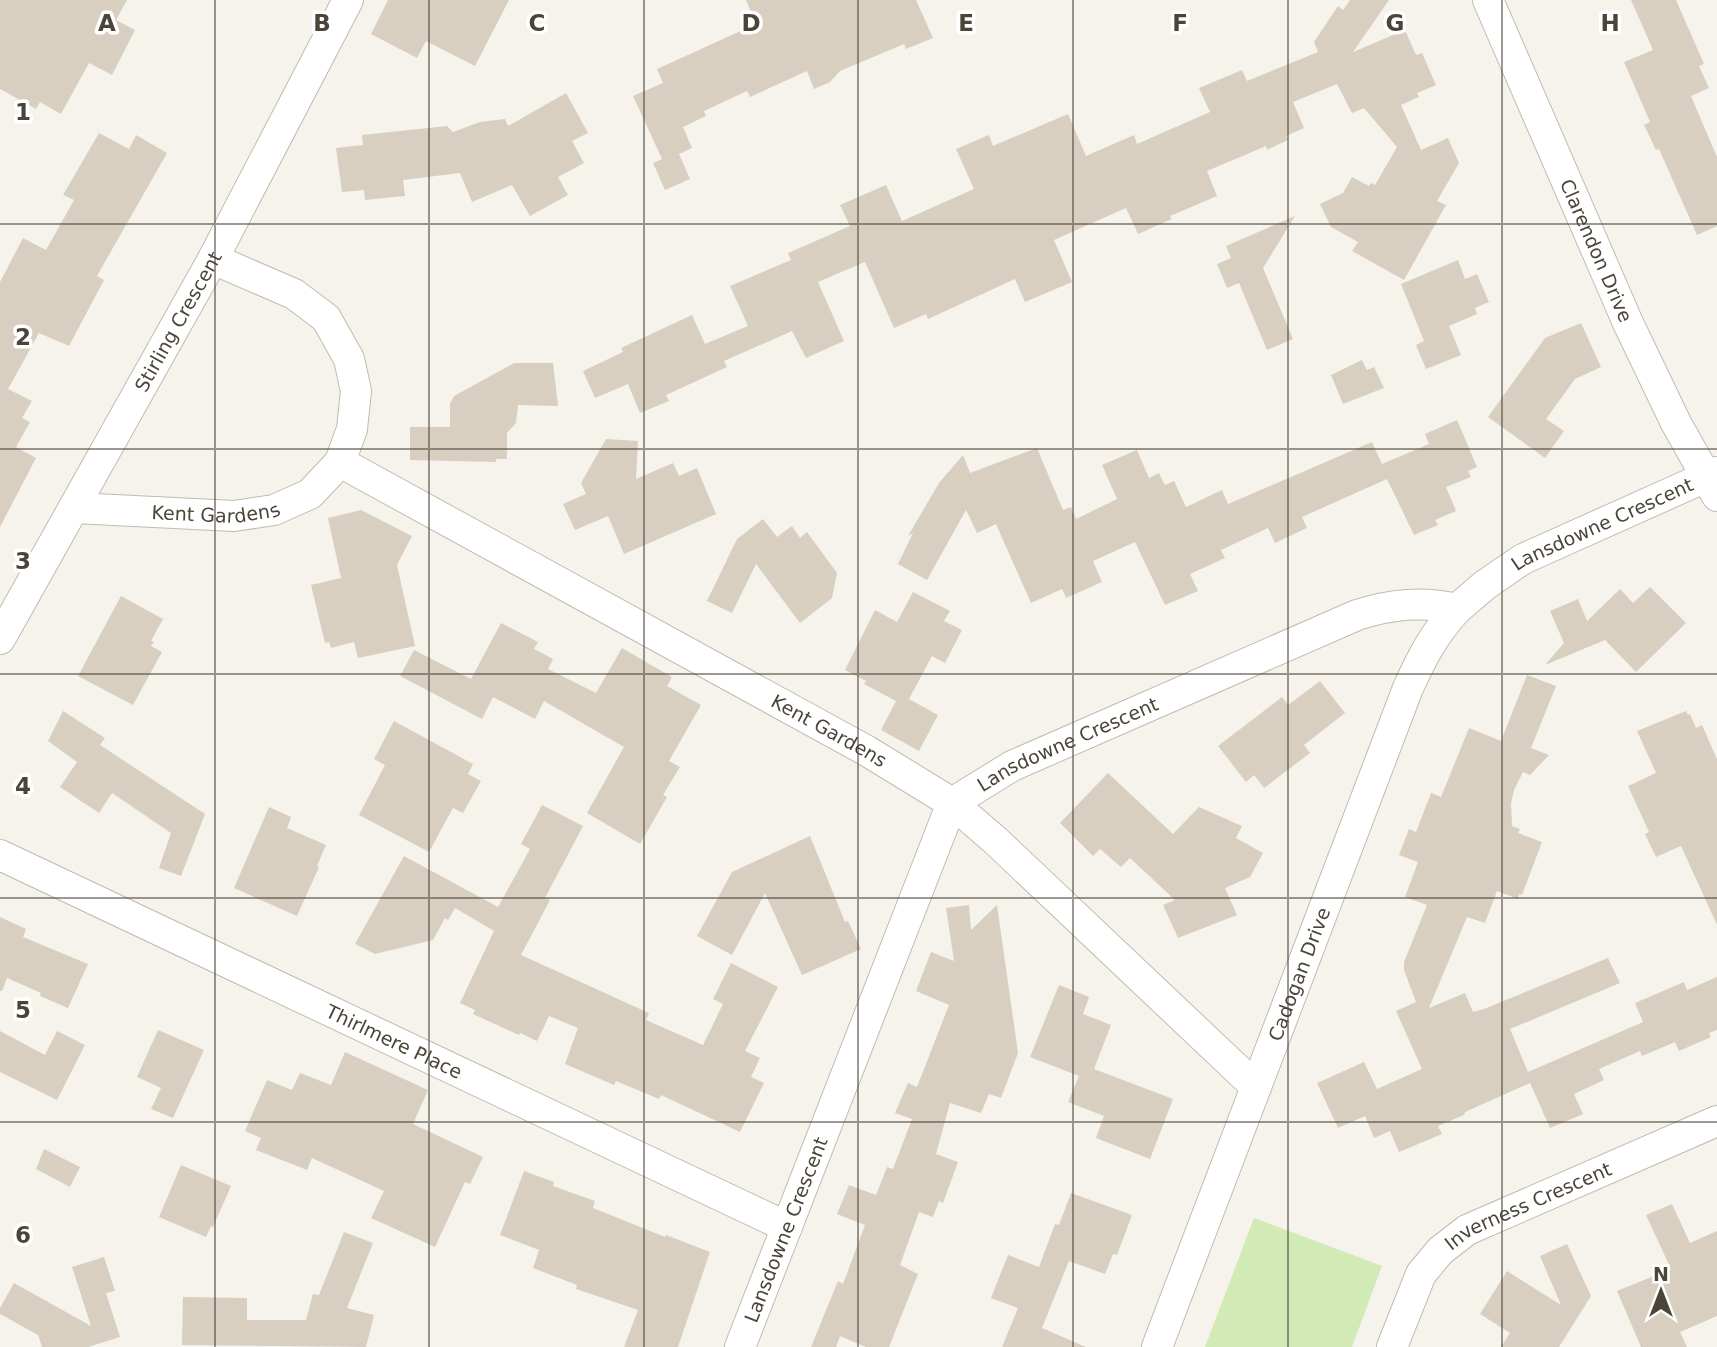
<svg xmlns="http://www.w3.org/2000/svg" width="1717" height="1347" viewBox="0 0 1717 1347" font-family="'DejaVu Sans',sans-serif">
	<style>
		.green { fill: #d2eab5 }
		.building { fill: #d8cfc1 }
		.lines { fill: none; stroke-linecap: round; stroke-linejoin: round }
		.minor-casing { stroke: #c2bbae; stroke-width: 32 }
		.minor { stroke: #fff; stroke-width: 30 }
		.grid { fill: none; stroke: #4b4439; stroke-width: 2; stroke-opacity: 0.55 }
		.labels { text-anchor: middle; stroke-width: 7; stroke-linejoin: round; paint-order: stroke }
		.street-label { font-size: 19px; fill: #4b4439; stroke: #fff }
		.grid-label { font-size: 23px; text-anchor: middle; font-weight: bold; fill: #4b4439; stroke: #fff; stroke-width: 7; stroke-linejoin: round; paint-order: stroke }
	</style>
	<rect width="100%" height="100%" fill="#f6f3ec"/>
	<path class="green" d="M 1254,1218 L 1382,1266 L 1352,1347 L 1205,1347 Z"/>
	<path class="building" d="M 0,0 L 127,0 L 116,20 L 135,30 L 112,75 L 89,63 L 61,114 L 40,102 L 36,109 L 0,89 Z
		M 388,0 L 509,0 L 475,66 L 426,41 L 417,58 L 371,34 Z
		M 746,0 L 916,0 L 933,38 L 906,49 L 904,44 L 840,71 L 830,82 L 814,89 L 807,71 L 750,97 L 747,91 L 704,111 L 706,116 L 683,127 L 692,148 L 679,154 L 690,179 L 665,190 L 653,163 L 662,159 L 633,96 L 663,83 L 657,69 L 756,24 Z
		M 1350,0 L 1389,0 L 1353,52 L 1405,30 L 1416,55 L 1422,53 L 1436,85 L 1417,93 L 1419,97 L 1401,105 L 1421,150 L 1448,138 L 1459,163 L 1437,201 L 1446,205 L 1404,280 L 1352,251 L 1358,242 L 1331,227 L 1320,204 L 1343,193 L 1352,177 L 1369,186 L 1371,183 L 1375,185 L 1397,147 L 1364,108 L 1352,113 L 1337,84 L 1293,102 L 1304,128 L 1286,136 L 1288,140 L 1267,150 L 1266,146 L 1207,171 L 1217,196 L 1170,216 L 1172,219 L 1138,234 L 1126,208 L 1054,240 L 1072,282 L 1025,302 L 1015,279 L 928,319 L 926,314 L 894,328 L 865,262 L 818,282 L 844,341 L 806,358 L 792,331 L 724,361 L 727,367 L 666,395 L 669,401 L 640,413 L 628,384 L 595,398 L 583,371 L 623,352 L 621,348 L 692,315 L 705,344 L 748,326 L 730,286 L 791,260 L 788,253 L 850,226 L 840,205 L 886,185 L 902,221 L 974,189 L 956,149 L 989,135 L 993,146 L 1068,114 L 1086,156 L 1134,135 L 1137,144 L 1210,112 L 1199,88 L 1242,70 L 1247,81 L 1318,52 L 1314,42 L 1338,6 L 1343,10 Z
		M 1631,0 L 1676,0 L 1704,64 L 1699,66 L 1709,88 L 1691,96 L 1717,157 L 1717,226 L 1697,235 L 1659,149 L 1656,150 L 1644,125 L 1650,122 L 1624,62 L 1653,50 Z
		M 566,93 L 588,133 L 572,141 L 584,163 L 558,177 L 568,195 L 530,216 L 512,185 L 472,202 L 460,173 L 403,180 L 405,196 L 365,200 L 364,190 L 342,192 L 336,148 L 363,145 L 362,135 L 447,126 L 453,132 L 480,122 L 505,119 L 508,126 Z
		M 99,133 L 129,149 L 136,135 L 167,153 L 97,276 L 104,280 L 69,346 L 39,333 L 8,389 L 32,401 L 22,418 L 30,422 L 16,447 L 36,458 L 0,527 L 0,282 L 23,238 L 46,250 L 74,200 L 63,195 Z
		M 1295,216 L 1263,268 L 1293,339 L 1267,350 L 1239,283 L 1227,288 L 1217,264 L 1231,258 L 1226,246 Z
		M 1458,260 L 1465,279 L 1477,274 L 1489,302 L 1475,308 L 1477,314 L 1449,326 L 1461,355 L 1426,369 L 1416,345 L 1424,341 L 1401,284 Z
		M 1581,323 L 1601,367 L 1575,379 L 1546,419 L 1564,431 L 1545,458 L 1488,417 L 1545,338 Z
		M 1362,360 L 1367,370 L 1374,367 L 1384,388 L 1343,404 L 1331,375 Z
		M 514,363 L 553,363 L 558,406 L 518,405 L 516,423 L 507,433 L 507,459 L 496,459 L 496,462 L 410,460 L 410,427 L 450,427 L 450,404 L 454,396 Z
		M 1457,420 L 1477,467 L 1468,471 L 1471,477 L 1446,487 L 1456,511 L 1435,520 L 1438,525 L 1414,535 L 1387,479 L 1302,517 L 1307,528 L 1275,543 L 1268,528 L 1221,550 L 1225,558 L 1190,574 L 1198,591 L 1165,605 L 1135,542 L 1093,561 L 1102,582 L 1066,598 L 1062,589 L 1031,603 L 996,524 L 977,533 L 966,510 L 927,580 L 898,564 L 913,533 L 908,536 L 939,483 L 963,455 L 970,473 L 1037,448 L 1063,510 L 1071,507 L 1076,519 L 1117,499 L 1102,465 L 1137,450 L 1149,478 L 1159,473 L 1165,485 L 1174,481 L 1186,507 L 1222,490 L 1228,504 L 1372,442 L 1382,464 L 1429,444 L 1425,434 Z
		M 606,439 L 638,441 L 636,479 L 673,463 L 679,476 L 697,468 L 716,514 L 624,554 L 608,516 L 575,530 L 563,504 L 586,494 L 581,483 Z
		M 361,510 L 412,536 L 397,565 L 415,646 L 358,658 L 354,642 L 331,648 L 329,642 L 325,643 L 311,585 L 341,578 L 328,518 Z
		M 763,519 L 777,537 L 792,526 L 800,538 L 807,532 L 837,573 L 832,598 L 800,623 L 756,564 L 732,613 L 707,601 L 737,539 Z
		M 1650,587 L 1686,623 L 1636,672 L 1605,640 L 1545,665 L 1564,643 L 1550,611 L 1578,599 L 1587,621 L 1620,589 L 1633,603 Z
		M 913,592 L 950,611 L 944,621 L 962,630 L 945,663 L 932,656 L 909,699 L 938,715 L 919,751 L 881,730 L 896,701 L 864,684 L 866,681 L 845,670 L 875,610 L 897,622 Z
		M 121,596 L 163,619 L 151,641 L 154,642 L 151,646 L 162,652 L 133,705 L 78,676 Z
		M 501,623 L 538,642 L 534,649 L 553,659 L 548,669 L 596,693 L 622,648 L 672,677 L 667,686 L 701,705 L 669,761 L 680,767 L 663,795 L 667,797 L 640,844 L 587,813 L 624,747 L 544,701 L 535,719 L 493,697 L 482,719 L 400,676 L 414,650 L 471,679 Z
		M 1527,675 L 1556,686 L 1531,748 L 1549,755 L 1530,775 L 1523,772 L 1514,790 L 1511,804 L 1512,826 L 1520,829 L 1518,833 L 1542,842 L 1522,895 L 1519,894 L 1518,899 L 1497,891 L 1485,923 L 1467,917 L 1429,1008 L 1465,993 L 1473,1012 L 1484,1009 L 1608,958 L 1620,983 L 1510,1029 L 1528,1072 L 1643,1022 L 1635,1003 L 1684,982 L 1687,990 L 1717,977 L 1717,1030 L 1709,1033 L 1711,1037 L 1679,1051 L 1675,1042 L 1642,1056 L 1640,1051 L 1599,1069 L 1604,1080 L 1574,1094 L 1583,1114 L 1550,1128 L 1530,1083 L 1465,1112 L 1464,1115 L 1438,1126 L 1442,1134 L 1399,1152 L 1390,1131 L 1374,1138 L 1365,1116 L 1338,1128 L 1317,1083 L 1364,1062 L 1377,1089 L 1422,1069 L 1396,1011 L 1416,1002 L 1404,970 L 1404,962 L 1427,905 L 1405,897 L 1418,862 L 1399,855 L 1409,829 L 1416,832 L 1431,793 L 1441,797 L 1469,728 L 1501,741 Z
		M 1320,681 L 1345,713 L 1304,745 L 1310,753 L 1264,788 L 1254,775 L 1246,782 L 1218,746 L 1282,697 L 1288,705 Z
		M 63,711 L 105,738 L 100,745 L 205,814 L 181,876 L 159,868 L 171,833 L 112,793 L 99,813 L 60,787 L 77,762 L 48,741 Z
		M 1686,711 L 1688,715 L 1690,714 L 1696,728 L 1702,725 L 1717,759 L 1717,925 L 1681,846 L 1656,857 L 1645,834 L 1649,832 L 1628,786 L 1656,773 L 1637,731 Z
		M 394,721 L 473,764 L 468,774 L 481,781 L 463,813 L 453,808 L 429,852 L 359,815 L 385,765 L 374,759 Z
		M 1108,773 L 1173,834 L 1199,807 L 1242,826 L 1236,838 L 1263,853 L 1250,877 L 1225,888 L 1237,915 L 1178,938 L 1163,905 L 1175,900 L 1130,858 L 1121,867 L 1100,849 L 1093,856 L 1060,823 Z
		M 542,805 L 583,826 L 545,898 L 550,900 L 521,955 L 649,1013 L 646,1020 L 703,1045 L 723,1004 L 713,999 L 731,963 L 778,987 L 745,1051 L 760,1058 L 751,1077 L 764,1083 L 740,1132 L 661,1095 L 659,1099 L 616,1081 L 614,1085 L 565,1064 L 578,1028 L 549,1016 L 537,1041 L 520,1033 L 519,1035 L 473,1014 L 475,1010 L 460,1003 L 494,931 L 455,908 L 448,920 L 445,918 L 433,940 L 375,954 L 355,944 L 404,856 L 498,907 L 530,849 L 521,844 Z
		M 269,807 L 291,817 L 287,828 L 326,845 L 317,866 L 319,867 L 297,916 L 234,888 Z
		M 810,836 L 845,922 L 848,921 L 861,949 L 802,975 L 765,893 L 732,955 L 697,936 L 732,872 Z
		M 969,905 L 971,930 L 997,905 L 1018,1053 L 1001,1098 L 989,1094 L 981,1113 L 950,1103 L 936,1154 L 958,1162 L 943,1203 L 939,1201 L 933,1217 L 919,1212 L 900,1265 L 918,1274 L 889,1347 L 866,1347 L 840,1336 L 836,1347 L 811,1347 L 838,1281 L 843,1284 L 865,1225 L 837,1214 L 849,1185 L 876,1195 L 887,1167 L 893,1169 L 912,1119 L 895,1113 L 908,1083 L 917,1087 L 949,1005 L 916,991 L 931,952 L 954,961 L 946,908 Z
		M 0,917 L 26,929 L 23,937 L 88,964 L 68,1008 L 40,996 L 41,993 L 7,978 L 2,991 L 0,991 Z
		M 1059,985 L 1089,997 L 1083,1014 L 1111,1025 L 1094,1069 L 1173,1099 L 1150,1159 L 1096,1138 L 1104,1116 L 1068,1102 L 1079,1076 L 1030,1057 Z
		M 158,1030 L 204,1050 L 173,1118 L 151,1109 L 161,1088 L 137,1077 Z
		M 0,1031 L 45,1055 L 57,1031 L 85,1045 L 57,1100 L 0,1072 Z
		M 345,1052 L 428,1090 L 413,1124 L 483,1157 L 470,1184 L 465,1182 L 435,1247 L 371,1218 L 384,1191 L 312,1158 L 307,1170 L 256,1150 L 261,1138 L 245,1131 L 267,1080 L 292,1090 L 300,1073 L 331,1085 Z
		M 44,1149 L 80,1167 L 70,1187 L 36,1169 Z
		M 181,1165 L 231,1186 L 213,1227 L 211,1226 L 206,1237 L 159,1217 Z
		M 524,1171 L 554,1182 L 553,1186 L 595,1201 L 593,1208 L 665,1237 L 666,1235 L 710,1252 L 678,1347 L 624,1347 L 638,1310 L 576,1289 L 577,1285 L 533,1268 L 539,1250 L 500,1235 Z
		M 1071,1193 L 1132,1215 L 1117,1255 L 1113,1254 L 1105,1274 L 1069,1261 L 1042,1328 L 1086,1347 L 1002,1347 L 1018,1308 L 991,1298 L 1008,1255 L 1039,1267 L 1055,1224 L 1059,1225 Z
		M 1672,1204 L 1690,1243 L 1717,1231 L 1717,1316 L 1680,1332 L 1687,1347 L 1641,1347 L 1617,1291 L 1671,1269 L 1646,1215 Z
		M 344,1232 L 373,1243 L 347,1308 L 374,1315 L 366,1347 L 182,1345 L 183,1297 L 247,1298 L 247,1320 L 306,1320 L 313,1294 L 319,1295 Z
		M 1567,1244 L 1591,1296 L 1559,1347 L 1501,1347 L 1510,1333 L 1480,1314 L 1507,1271 L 1561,1305 L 1540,1256 Z
		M 104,1257 L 115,1291 L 106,1293 L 120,1337 L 88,1347 L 42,1347 L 38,1335 L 0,1314 L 0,1308 L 14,1283 L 91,1326 L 72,1267 Z"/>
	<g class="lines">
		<g class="minor-casing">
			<g id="minor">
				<path id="s1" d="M 1488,0 L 1628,323 L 1676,423 L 1717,496"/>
				<path id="s2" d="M 340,462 L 867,751 L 952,803 L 996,841 L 1256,1087"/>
				<path id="s3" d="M 74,508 L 234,516 L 274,510 L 310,494 L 340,462 L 352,429 L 356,391 L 349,359 L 326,318 L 294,294 L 213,259"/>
				<path id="s4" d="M 0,639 L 213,259 L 348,0"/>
				<path id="s5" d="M 0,855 L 787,1227"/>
				<path id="s6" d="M 740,1347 L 952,803 L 1012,766 L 1357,615 C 1392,604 1422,601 1457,609 L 1485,585 L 1523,559 L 1717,472"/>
				<path id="s7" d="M 1157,1347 L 1408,688 C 1422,657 1434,634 1457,609"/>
				<path id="s8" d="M 1392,1347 L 1421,1274 L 1440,1251 L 1467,1230 L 1717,1121"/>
			</g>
		</g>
		<use href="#minor" class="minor"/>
	</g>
	<path class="grid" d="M 215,0 L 215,1347M 429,0 L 429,1347M 644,0 L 644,1347M 858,0 L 858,1347M 1073,0 L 1073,1347M 1288,0 L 1288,1347M 1502,0 L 1502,1347M 0,224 L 1717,224M 0,449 L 1717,449M 0,674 L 1717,674M 0,898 L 1717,898M 0,1122 L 1717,1122"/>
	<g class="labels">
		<g class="street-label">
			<text dy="7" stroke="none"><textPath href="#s1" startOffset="273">Clarendon Drive</textPath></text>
			<text dy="7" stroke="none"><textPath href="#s4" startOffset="364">Stirling Crescent</textPath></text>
			<text dy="7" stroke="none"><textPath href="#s3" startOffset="142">Kent Gardens</textPath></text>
			<text dy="7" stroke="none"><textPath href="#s6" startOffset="1302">Lansdowne Crescent</textPath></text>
			<text dy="7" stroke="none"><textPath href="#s2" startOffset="558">Kent Gardens</textPath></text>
			<text dy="7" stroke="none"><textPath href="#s6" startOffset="714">Lansdowne Crescent</textPath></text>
			<text dy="7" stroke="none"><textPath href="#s7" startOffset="399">Cadogan Drive</textPath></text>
			<text dy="7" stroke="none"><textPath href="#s5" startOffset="436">Thirlmere Place</textPath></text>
			<text dy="7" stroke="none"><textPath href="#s8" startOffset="208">Inverness Crescent</textPath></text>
			<text dy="7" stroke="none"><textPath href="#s6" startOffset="126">Lansdowne Crescent</textPath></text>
		</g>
	</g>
	<g class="grid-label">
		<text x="107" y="31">A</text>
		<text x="322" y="31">B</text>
		<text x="537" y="31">C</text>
		<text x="751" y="31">D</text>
		<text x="966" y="31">E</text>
		<text x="1180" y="31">F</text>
		<text x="1395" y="31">G</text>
		<text x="1610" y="31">H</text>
		<text x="23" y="120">1</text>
		<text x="23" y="345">2</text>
		<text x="23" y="569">3</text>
		<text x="23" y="794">4</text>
		<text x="23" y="1018">5</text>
		<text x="23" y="1243">6</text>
	</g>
	<g transform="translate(1661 1291)" stroke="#ffffff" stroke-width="5" paint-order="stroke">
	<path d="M0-5L12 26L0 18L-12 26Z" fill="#4b4439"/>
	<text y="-10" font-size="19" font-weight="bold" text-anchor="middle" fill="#4b4439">N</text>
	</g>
</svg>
